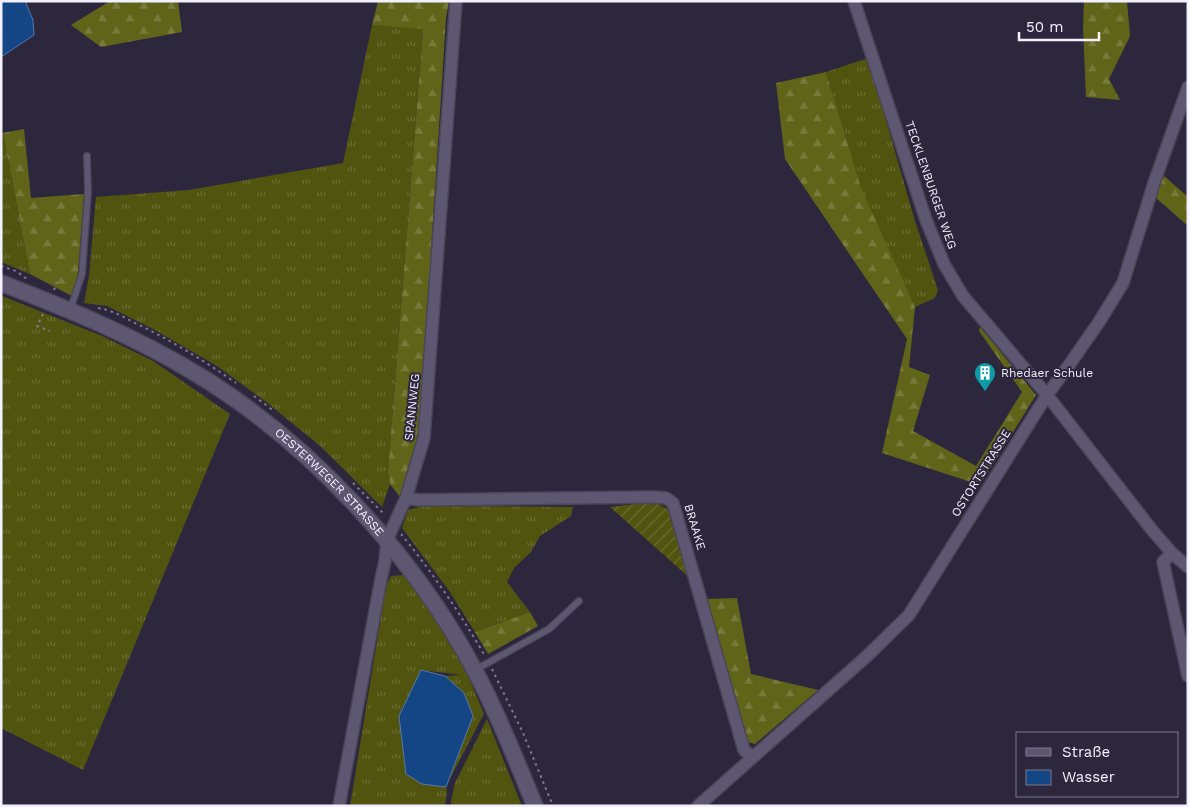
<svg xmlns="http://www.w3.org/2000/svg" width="1189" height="807" viewBox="0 0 1189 807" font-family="'Work Sans',sans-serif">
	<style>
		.grass { fill: url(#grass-tufts); fill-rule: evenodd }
		.forest { fill: url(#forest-firs) }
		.garden { fill: url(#garden-furrows) }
		.water { fill: #144585; stroke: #5778aa }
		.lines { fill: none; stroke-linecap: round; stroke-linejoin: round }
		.service-casing { stroke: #4a4558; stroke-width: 8 }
		.minor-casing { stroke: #4a4558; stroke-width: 14 }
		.tertiary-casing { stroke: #4a4558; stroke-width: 18 }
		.path { stroke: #7f7a8d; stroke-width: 2; stroke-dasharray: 2.5 4; stroke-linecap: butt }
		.service { stroke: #5e5771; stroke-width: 5.5 }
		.minor { stroke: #5e5771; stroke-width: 11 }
		.tertiary { stroke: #5e5771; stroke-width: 15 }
		.labels { text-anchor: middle; stroke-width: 4; stroke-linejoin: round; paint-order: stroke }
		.street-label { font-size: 12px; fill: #f3f0ff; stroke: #2d273d }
		.poi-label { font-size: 12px; fill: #f3f0ff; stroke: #2d273d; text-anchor: start }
	</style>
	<defs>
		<pattern id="grass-tufts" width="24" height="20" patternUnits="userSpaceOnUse" patternTransform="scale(1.25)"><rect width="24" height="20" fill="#51540e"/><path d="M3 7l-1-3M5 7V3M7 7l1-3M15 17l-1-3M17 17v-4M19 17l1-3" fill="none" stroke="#6a6d32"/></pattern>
		<pattern id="forest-firs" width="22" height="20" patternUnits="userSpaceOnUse" patternTransform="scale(1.25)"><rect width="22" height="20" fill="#606418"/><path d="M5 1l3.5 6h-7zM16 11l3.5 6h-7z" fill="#777a3b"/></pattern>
		<pattern id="garden-furrows" width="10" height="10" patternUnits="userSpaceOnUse" patternTransform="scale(1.25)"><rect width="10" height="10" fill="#51540e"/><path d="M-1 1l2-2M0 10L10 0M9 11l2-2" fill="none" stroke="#6a6d32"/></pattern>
	</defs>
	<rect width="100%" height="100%" fill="#2d273d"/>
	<path class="grass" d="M 372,25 L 423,28 L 388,471 L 390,484 L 382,507 L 319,445 L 265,401 L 217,366 L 155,330 L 107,306 L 84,303 L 89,276 L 96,197 L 189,190 L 343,163 Z
		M 868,58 L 915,221 L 938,290 L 935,298 L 915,307 L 860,188 L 826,72 Z
		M 1,133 L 3,133 L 30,274 L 1,262 Z
		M 2,296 L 102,336 L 153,361 L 230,414 L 83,770 L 1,728 Z
		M 423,506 L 573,507 L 571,516 L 540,536 L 531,552 L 514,568 L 507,582 L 530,612 L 475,632 L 450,592 L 402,528 L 408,510 Z
		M 404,575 L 441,628 L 468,676 L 484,714 L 446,786 L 447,793 L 445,806 L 350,806 L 386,586 L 391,576 ZM 421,670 L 462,675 L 445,676 L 464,693 Z
		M 487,719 L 522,806 L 450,806 L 455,783 Z"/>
	<path class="forest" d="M 110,1 L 178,1 L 182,32 L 101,47 L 71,25 Z
		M 378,1 L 449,1 L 446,18 L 419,438 L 400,497 L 390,484 L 388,471 L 423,29 L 372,25 Z
		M 1084,1 L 1127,1 L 1130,36 L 1109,79 L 1120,100 L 1086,97 L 1083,27 Z
		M 826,72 L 861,188 L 915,307 L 909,367 L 930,375 L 913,431 L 976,466 L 1022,392 L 979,331 L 980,327 L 1036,395 L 980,485 L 882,453 L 907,339 L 785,159 L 776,83 Z
		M 24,129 L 31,198 L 84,194 L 78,273 L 72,296 L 30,274 L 3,133 Z
		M 1163,175 L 1188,197 L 1188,226 L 1155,197 Z
		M 737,598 L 751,674 L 818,690 L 755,744 L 745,741 L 707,599 Z
		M 530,612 L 538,626 L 488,654 L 475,632 Z"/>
	<path class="garden" d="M 655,502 L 674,513 L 692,580 L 610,507 Z"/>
	<path class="water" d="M 1,1 L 25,1 L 33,20 L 34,35 L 1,57 Z
		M 421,670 L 445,676 L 464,693 L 473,716 L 446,787 L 422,784 L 406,774 L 399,716 Z"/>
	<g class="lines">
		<g class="service-casing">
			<path id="service" d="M 70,310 L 82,274 L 88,192 L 87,156
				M 475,670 L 549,629 L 579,601"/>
		</g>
		<g class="minor-casing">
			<path id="minor" d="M 854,1 L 926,220 L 944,264 L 963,296 L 1047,395 L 1152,530 L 1172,553 L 1188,567
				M 406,498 L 419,500 L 653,497 L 666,498 L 673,503 L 744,750 L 752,757
				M 1172,553 L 1163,562 L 1188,676
				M 339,806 L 381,579 L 385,561 L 387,540 L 406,498 L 424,438 L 456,1
				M 698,806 L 867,656 L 909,615 L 1047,395 L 1067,368 L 1099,322 L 1123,283 L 1154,183 L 1188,87"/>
		</g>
		<g class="tertiary-casing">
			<g id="tertiary">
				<path id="s1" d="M 1,283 C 68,309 134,336 195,373 C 308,441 413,554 475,671 C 498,714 516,760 535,806"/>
			</g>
		</g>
		<path class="path" d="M 1,266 L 16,271 L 27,279
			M 54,290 L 57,281
			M 98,308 C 111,310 122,316 133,322 C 169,339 203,360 236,383
			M 43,314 L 37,326 L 50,331
			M 254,396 L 274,411
			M 353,483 L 385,515
			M 401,534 C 432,572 460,613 485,656
			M 492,669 L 523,733 L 553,806"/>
		<use href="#service" class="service"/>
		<use href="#minor" class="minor"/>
		<use href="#tertiary" class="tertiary"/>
	</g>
	<defs>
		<g id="building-pin" transform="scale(1.125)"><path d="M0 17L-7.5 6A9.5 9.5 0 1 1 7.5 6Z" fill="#0f9aa8" stroke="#2d273d"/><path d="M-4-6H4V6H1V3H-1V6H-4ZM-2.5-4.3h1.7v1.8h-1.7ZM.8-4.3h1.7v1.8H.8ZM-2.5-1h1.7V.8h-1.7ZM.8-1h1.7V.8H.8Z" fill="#fff"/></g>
	</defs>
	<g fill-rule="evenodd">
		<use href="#building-pin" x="985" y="373"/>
	</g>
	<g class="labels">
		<g class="street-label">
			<text transform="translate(931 185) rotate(71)" y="4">TECKLENBURGER WEG</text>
			<text transform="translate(412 407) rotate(-84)" y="4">SPANNWEG</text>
			<text transform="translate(981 473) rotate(-58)" y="4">OSTORTSTRASSE</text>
			<text dy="4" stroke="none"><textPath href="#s1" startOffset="388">OESTERWEGER STRASSE</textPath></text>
			<text transform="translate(695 527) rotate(73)" y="4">BRAAKE</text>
		</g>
		<g class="poi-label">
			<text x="1001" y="377">Rhedaer Schule</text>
		</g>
	</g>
	<rect width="1189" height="807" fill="none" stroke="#f3f0ff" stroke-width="5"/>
	<rect x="1016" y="732" width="162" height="65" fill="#2d273d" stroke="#7c778b"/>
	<rect x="1026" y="748" width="25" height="8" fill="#5e5771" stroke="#7c778b"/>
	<text x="1062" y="757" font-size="15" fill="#f3f0ff">Straße</text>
	<rect x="1026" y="770" width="25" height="15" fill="#144585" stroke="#7c778b"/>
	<text x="1062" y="782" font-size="15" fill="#f3f0ff">Wasser</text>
	<path d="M1019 32v8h80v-8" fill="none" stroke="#f3f0ff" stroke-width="2.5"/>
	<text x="1026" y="32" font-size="15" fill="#f3f0ff" stroke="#2d273d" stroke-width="4" paint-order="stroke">50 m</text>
</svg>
